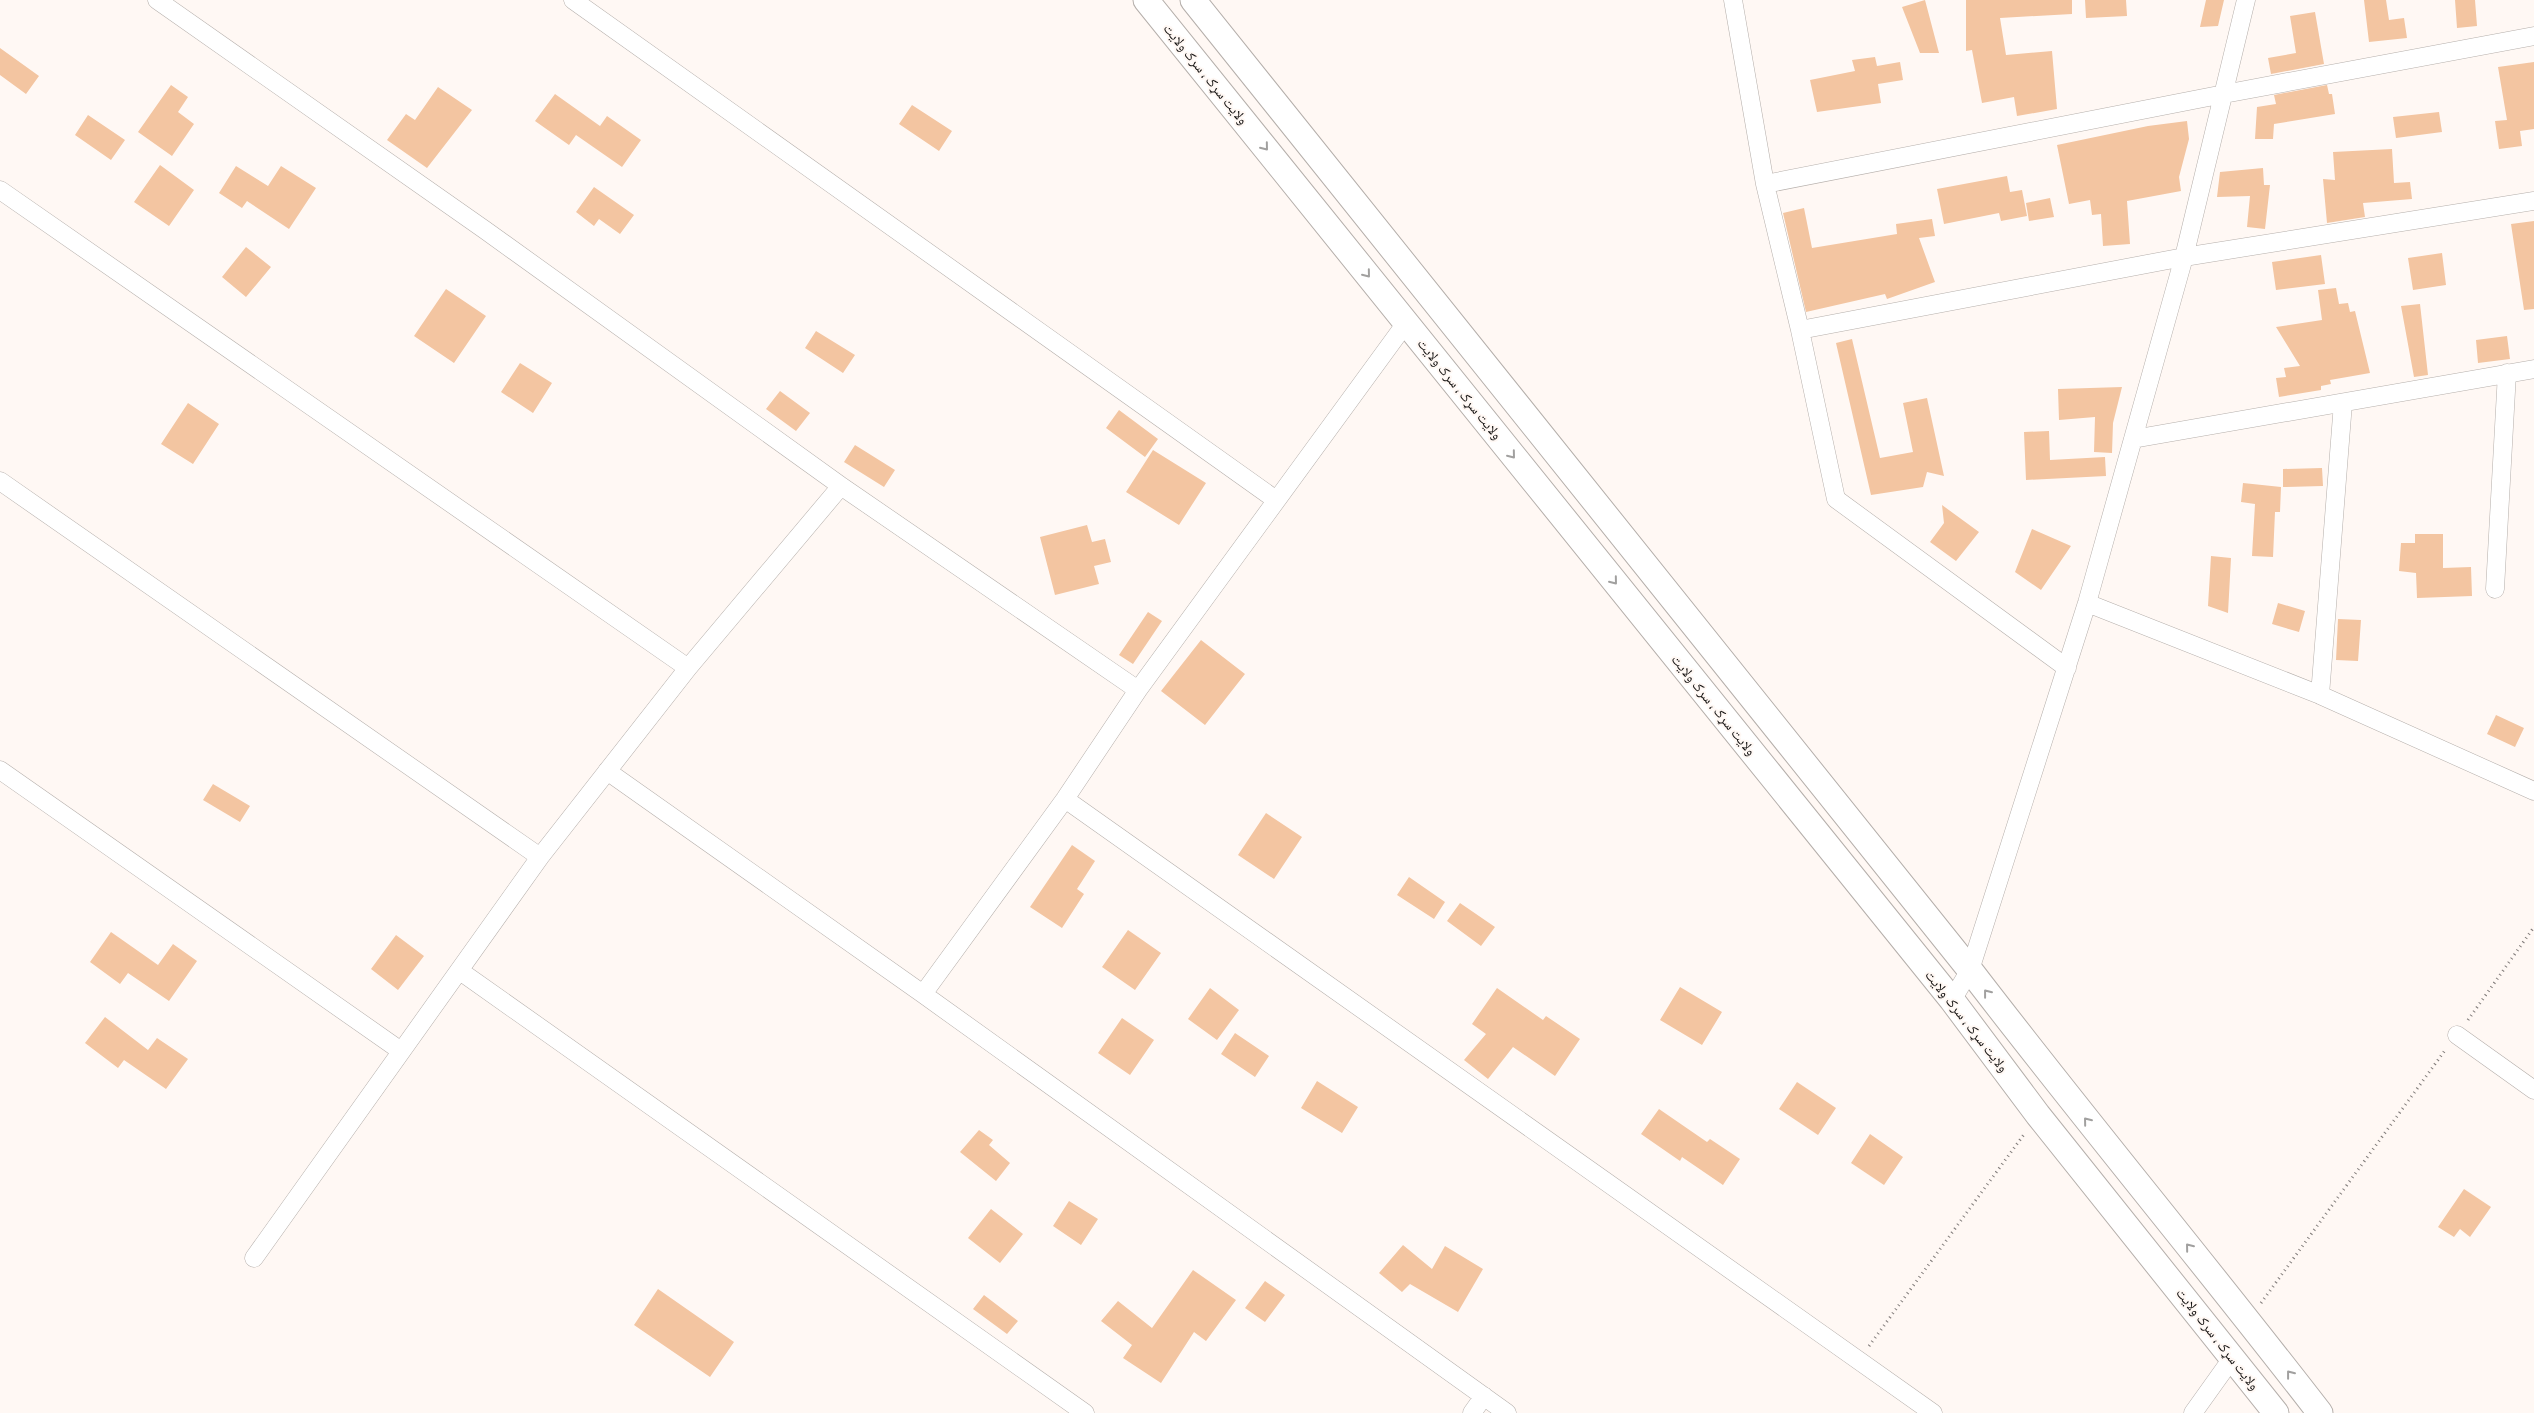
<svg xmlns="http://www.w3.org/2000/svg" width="2534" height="1413" viewBox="0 0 2534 1413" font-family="'PT Sans Narrow','Noto Naskh Arabic',sans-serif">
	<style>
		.building { fill: #f3c5a1 }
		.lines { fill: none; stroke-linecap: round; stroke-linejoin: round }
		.minor-casing { stroke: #b5afab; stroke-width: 19 }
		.secondary-casing { stroke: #b5afab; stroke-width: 27 }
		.path { stroke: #827d7b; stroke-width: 3; stroke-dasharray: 1 4; stroke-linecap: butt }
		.minor { stroke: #fff; stroke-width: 18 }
		.secondary { stroke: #fff; stroke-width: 25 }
		.oneway { stroke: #a1a09f }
		.labels { text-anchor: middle; stroke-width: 4; stroke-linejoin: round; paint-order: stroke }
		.street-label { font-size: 14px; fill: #131110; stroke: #fff8f4 }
	</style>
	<rect width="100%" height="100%" fill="#fff8f4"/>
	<path class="building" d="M 1925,0 L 1939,53 L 1920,53 L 1902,7 Z
		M 1966,0 L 2072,0 L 2072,14 L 2000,18 L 2006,55 L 2052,51 L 2057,109 L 2017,116 L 2014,97 L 1982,103 L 1972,50 L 1966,51 Z
		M 2085,0 L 2126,0 L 2127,16 L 2086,18 Z
		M 2206,0 L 2224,0 L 2218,26 L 2200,27 Z
		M 2364,0 L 2386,0 L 2389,20 L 2404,18 L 2407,38 L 2369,42 Z
		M 2455,0 L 2475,0 L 2477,26 L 2457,28 Z
		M 2315,12 L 2324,64 L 2271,74 L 2268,58 L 2296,53 L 2290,16 Z
		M 0,48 L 39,76 L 26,94 L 0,75 Z
		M 1875,57 L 1877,66 L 1900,62 L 1903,80 L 1878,84 L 1881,103 L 1817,112 L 1810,80 L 1855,71 L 1852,60 Z
		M 2534,62 L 2534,129 L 2520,131 L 2522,146 L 2499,149 L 2495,121 L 2507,120 L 2498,67 Z
		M 171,85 L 188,97 L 178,112 L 194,124 L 172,156 L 138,132 Z
		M 2327,85 L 2329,94 L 2332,94 L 2335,114 L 2274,124 L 2273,139 L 2255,139 L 2257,107 L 2276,104 L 2274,95 Z
		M 438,87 L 472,110 L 427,168 L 387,140 L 406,114 L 415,120 Z
		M 555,94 L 600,126 L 607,116 L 641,140 L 622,167 L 576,135 L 569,145 L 535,121 Z
		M 912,105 L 952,131 L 939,151 L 899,124 Z
		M 2439,112 L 2442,132 L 2396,138 L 2393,117 Z
		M 88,115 L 125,140 L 111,160 L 75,135 Z
		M 2187,121 L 2189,139 L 2179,177 L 2181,191 L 2127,201 L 2130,244 L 2103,246 L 2101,214 L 2092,215 L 2090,200 L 2069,204 L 2057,145 L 2148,126 Z
		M 2392,149 L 2394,183 L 2410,182 L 2412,199 L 2363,203 L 2365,217 L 2327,223 L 2323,179 L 2335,180 L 2333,152 Z
		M 160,165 L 194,190 L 169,226 L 134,202 Z
		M 236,166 L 268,186 L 281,166 L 316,188 L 289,229 L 247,201 L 242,208 L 219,193 Z
		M 2263,168 L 2264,185 L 2270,185 L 2265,229 L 2247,227 L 2250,196 L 2217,197 L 2220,172 Z
		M 2007,176 L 2010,192 L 2022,190 L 2027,216 L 2001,221 L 1999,213 L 1944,224 L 1937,189 Z
		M 594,187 L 634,215 L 620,234 L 599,219 L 594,226 L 576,212 Z
		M 2050,198 L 2054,217 L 2029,221 L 2026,203 Z
		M 1804,208 L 1812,248 L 1897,234 L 1896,224 L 1932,219 L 1935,236 L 1919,238 L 1935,282 L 1887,299 L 1885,294 L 1806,312 L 1783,213 Z
		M 2534,221 L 2534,309 L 2524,310 L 2511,224 Z
		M 246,247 L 271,267 L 246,297 L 222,277 Z
		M 2442,253 L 2446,285 L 2413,290 L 2408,258 Z
		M 2321,255 L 2325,284 L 2276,290 L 2272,262 Z
		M 2336,288 L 2339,304 L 2348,303 L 2350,312 L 2355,311 L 2370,373 L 2330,380 L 2331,384 L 2321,386 L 2321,390 L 2279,397 L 2276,378 L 2286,377 L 2284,368 L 2300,366 L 2276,327 L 2322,320 L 2318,290 Z
		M 446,289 L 486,316 L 454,363 L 414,336 Z
		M 2420,304 L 2428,375 L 2414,377 L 2401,306 Z
		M 816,331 L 855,355 L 843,373 L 805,348 Z
		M 2507,336 L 2510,359 L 2478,363 L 2476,340 Z
		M 1852,339 L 1880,458 L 1913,452 L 1903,403 L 1927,398 L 1944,476 L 1927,472 L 1923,487 L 1871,495 L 1836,343 Z
		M 520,363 L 552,383 L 533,413 L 501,392 Z
		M 2122,387 L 2113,423 L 2112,453 L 2094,452 L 2095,417 L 2059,420 L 2058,389 Z
		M 780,391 L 810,413 L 796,431 L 766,409 Z
		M 188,403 L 219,424 L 193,464 L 161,444 Z
		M 1119,410 L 1158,439 L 1145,457 L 1106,428 Z
		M 2049,431 L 2050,460 L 2105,457 L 2106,476 L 2026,480 L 2024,432 Z
		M 855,445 L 895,470 L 884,487 L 844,462 Z
		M 1153,450 L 1206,483 L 1179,525 L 1126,492 Z
		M 2322,468 L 2323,486 L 2283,487 L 2283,469 Z
		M 2243,483 L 2281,487 L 2280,512 L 2275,512 L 2273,557 L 2252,556 L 2255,504 L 2241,502 Z
		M 1942,505 L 1979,532 L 1956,561 L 1930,542 L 1944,523 Z
		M 1087,525 L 1092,542 L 1105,539 L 1111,562 L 1094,566 L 1099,584 L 1055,595 L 1040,537 Z
		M 2032,529 L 2071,546 L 2041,590 L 2015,572 Z
		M 2415,534 L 2443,534 L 2443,568 L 2471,567 L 2472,596 L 2417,598 L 2416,573 L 2399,571 L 2401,543 L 2415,543 Z
		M 2211,556 L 2231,558 L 2228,613 L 2208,606 Z
		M 2278,603 L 2305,611 L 2299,632 L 2272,624 Z
		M 1148,612 L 1162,621 L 1133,664 L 1119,655 Z
		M 2338,619 L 2361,620 L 2358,661 L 2336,660 Z
		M 1201,640 L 1245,674 L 1205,725 L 1161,691 Z
		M 2496,715 L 2524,728 L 2515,747 L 2487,734 Z
		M 213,784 L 250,806 L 240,822 L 203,800 Z
		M 1266,813 L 1302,837 L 1274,879 L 1238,855 Z
		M 1072,845 L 1095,861 L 1077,889 L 1084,894 L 1062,928 L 1030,907 Z
		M 1409,877 L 1445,902 L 1434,919 L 1397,895 Z
		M 1460,903 L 1495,927 L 1481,946 L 1447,921 Z
		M 1128,930 L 1161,953 L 1135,990 L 1102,967 Z
		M 111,932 L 158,965 L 173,944 L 197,961 L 169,1001 L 128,973 L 120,984 L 90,962 Z
		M 396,935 L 424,956 L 398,990 L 371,969 Z
		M 1680,987 L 1722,1012 L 1702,1045 L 1660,1020 Z
		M 1210,988 L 1239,1010 L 1217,1040 L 1188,1019 Z
		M 1497,988 L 1543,1020 L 1546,1016 L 1580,1039 L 1555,1076 L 1513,1047 L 1488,1079 L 1464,1060 L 1486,1034 L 1472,1024 Z
		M 105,1017 L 148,1050 L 157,1038 L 188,1059 L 166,1089 L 124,1060 L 118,1068 L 85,1043 Z
		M 1122,1018 L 1154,1040 L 1130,1075 L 1098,1053 Z
		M 1235,1033 L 1269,1056 L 1255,1077 L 1221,1054 Z
		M 1317,1081 L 1358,1107 L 1342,1133 L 1301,1108 Z
		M 1797,1082 L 1836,1108 L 1818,1135 L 1779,1109 Z
		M 1659,1109 L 1707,1142 L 1710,1139 L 1740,1159 L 1723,1185 L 1682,1157 L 1680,1161 L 1641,1134 Z
		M 979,1130 L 993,1140 L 989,1145 L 1010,1163 L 996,1181 L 960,1152 Z
		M 1870,1134 L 1903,1157 L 1884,1185 L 1851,1163 Z
		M 2464,1189 L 2491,1207 L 2470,1237 L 2460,1229 L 2454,1237 L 2438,1227 Z
		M 1069,1201 L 1098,1219 L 1081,1245 L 1053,1226 Z
		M 991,1209 L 1023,1234 L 1000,1263 L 968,1238 Z
		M 1403,1245 L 1432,1269 L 1445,1246 L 1483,1269 L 1458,1312 L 1410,1284 L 1402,1292 L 1379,1273 Z
		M 1193,1270 L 1236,1300 L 1206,1341 L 1194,1332 L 1161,1383 L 1123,1358 L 1132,1345 L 1101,1321 L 1118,1301 L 1152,1328 Z
		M 1265,1281 L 1285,1295 L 1265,1322 L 1245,1308 Z
		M 658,1289 L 734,1342 L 710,1377 L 634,1325 Z
		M 984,1295 L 1018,1321 L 1007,1334 L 973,1309 Z"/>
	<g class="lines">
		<g class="minor-casing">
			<path id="minor" d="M 157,0 L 485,230 L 841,486 L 1138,690
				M 573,0 L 1276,500
				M 1733,0 L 1765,184 L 1800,330 L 1836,499 L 2067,668
				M 1765,184 L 2224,94 L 2534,36
				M 0,190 L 688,668
				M 1800,330 L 2184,257 L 2534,201
				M 2133,439 L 2534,369
				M 0,481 L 540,857
				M 2495,589 L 2507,373
				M 2087,603 L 2320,695 L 2534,791
				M 2320,695 L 2343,403
				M 0,770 L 401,1051
				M 607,771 L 923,994 L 1507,1413
				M 1065,799 L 1933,1413
				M 460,971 L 1085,1413
				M 923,994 L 1065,799 L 1138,690 L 1406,323
				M 1952,1000 L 1970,970 L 2087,603 L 2184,257 L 2246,0
				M 2457,1035 L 2534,1090
				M 254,1258 L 540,857 L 688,668 L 841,486
				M 1472,1413 L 1484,1396
				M 2193,1413 L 2233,1357"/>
		</g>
		<g class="secondary-casing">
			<path id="secondary" d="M 1146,0 L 1952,1000 L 2038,1115 L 2276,1413
				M 1193,0 L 1970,970 C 2084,1119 2205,1264 2320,1413"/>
		</g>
		<path class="path" d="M 2468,1020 L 2534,927
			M 2261,1303 L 2446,1049
			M 1869,1346 L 2025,1133"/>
		<use href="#minor" class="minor"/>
		<use href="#secondary" class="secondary"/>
	</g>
	<defs><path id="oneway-chevron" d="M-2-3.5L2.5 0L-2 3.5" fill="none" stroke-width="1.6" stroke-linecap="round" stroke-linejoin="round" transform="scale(1.25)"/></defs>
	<g class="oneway">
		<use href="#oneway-chevron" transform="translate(1265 147) rotate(51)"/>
		<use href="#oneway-chevron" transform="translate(1367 274) rotate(51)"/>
		<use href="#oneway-chevron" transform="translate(1512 455) rotate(51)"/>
		<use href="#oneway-chevron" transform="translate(1614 581) rotate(51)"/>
		<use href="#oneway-chevron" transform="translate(1987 993) rotate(-128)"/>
		<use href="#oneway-chevron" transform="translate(2087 1121) rotate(-129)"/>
		<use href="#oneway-chevron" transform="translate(2189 1247) rotate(-129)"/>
		<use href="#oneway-chevron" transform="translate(2290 1374) rotate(-128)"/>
	</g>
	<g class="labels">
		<g class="street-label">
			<text transform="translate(1206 74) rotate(51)" y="5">ولایت سړک ، سرک ولایت</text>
			<text transform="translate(1460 389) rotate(51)" y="5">ولایت سړک ، سرک ولایت</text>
			<text transform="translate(1714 705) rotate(51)" y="5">ولایت سړک ، سرک ولایت</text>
			<text transform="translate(1967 1021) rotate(52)" y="5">ولایت سړک ، سرک ولایت</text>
			<text transform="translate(2218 1339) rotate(52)" y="5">ولایت سړک ، سرک ولایت</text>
		</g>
	</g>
</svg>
